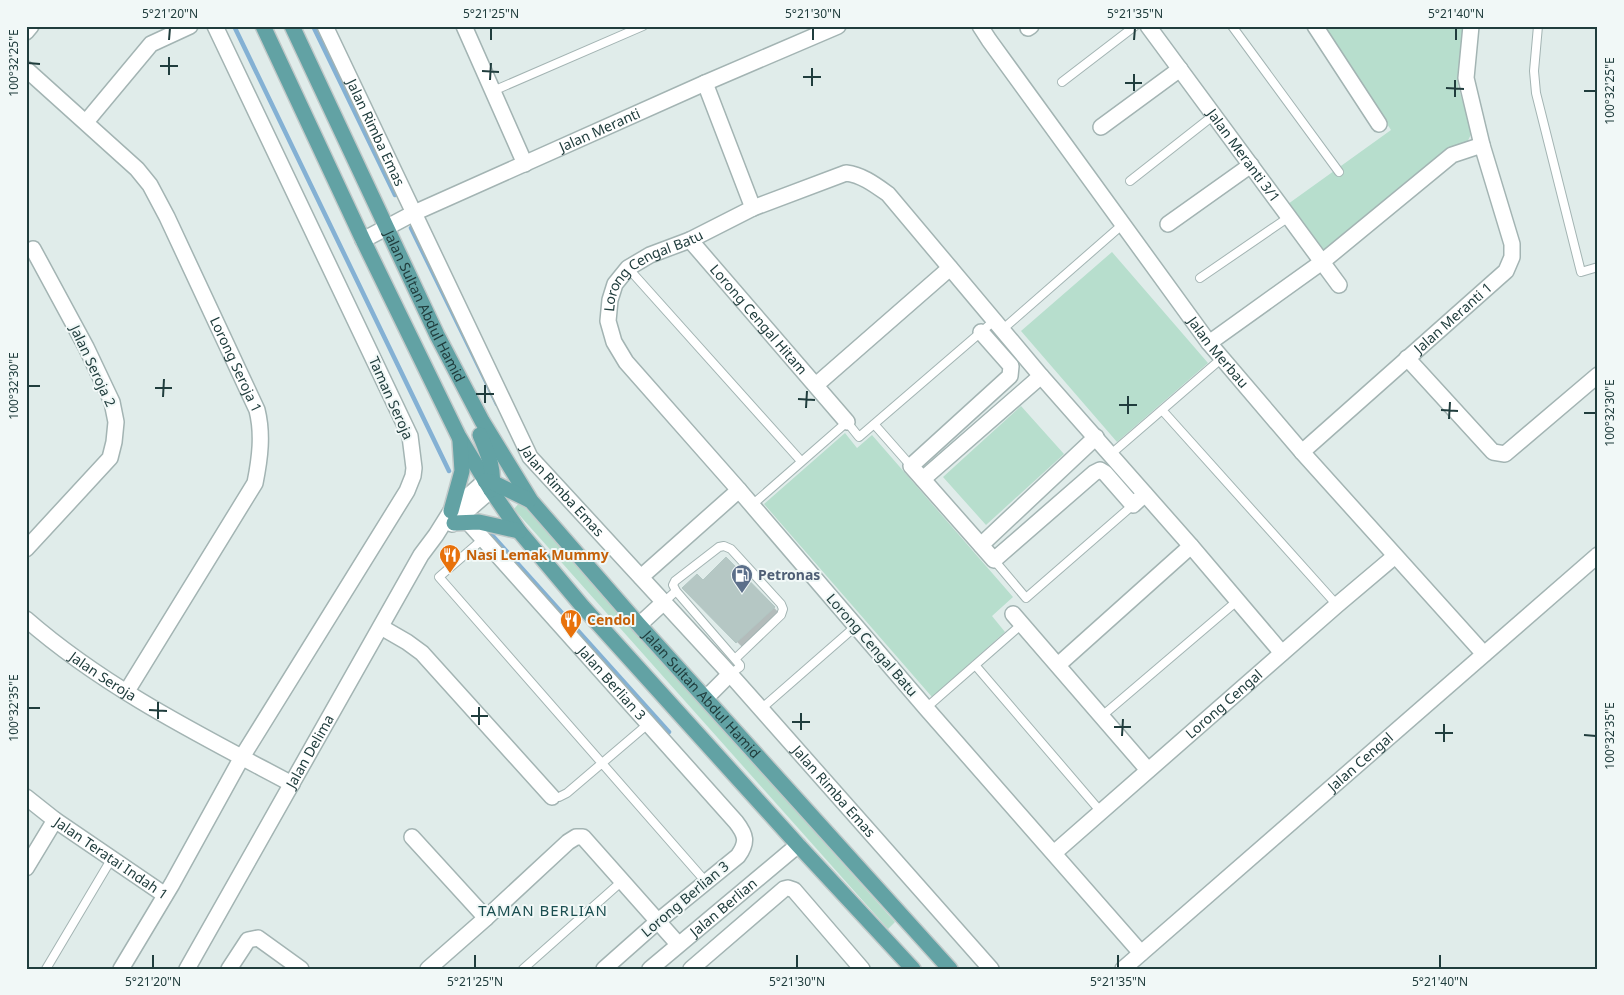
<svg xmlns="http://www.w3.org/2000/svg" width="1624" height="995" viewBox="0 0 1624 995" font-family="'Noto Sans',sans-serif">
	<style>
		.green { fill: #b7decd }
		.shadow { fill: #0003 }
		.lines { fill: none; stroke-linecap: round; stroke-linejoin: round }
		.stream { stroke: #84b1d4; stroke-width: 4.5 }
		.building { fill: #b5c7c4; stroke: #b2c6c3 }
		.service-casing { stroke: #a3b4b3; stroke-width: 10 }
		.minor-casing { stroke: #a3b4b3; stroke-width: 18 }
		.tertiary-casing { stroke: #a3b4b3; stroke-width: 18 }
		.primary-casing { stroke: #c1c9c9; stroke-width: 18 }
		.service { stroke: #fff; stroke-width: 8 }
		.minor { stroke: #fff; stroke-width: 15 }
		.tertiary { stroke: #fff; stroke-width: 15 }
		.primary { stroke: #62a2a4; stroke-width: 15 }
		.ticks { fill: none; stroke: #203d3d; stroke-width: 2 }
		.labels { text-anchor: middle; stroke-width: 4; stroke-linejoin: round; paint-order: stroke }
		.street-label { font-size: 14px; fill: #203d3d; stroke: #f1f8f7 }
		.food-label { font-size: 14px; font-weight: bold; fill: #c56008; stroke: #f1f8f7; text-anchor: start }
		.service-label { font-size: 14px; font-weight: bold; fill: #4e5e75; stroke: #f1f8f7; text-anchor: start }
		.neighbourhood-label { font-size: 15px; letter-spacing: 1px; fill: #1b4e50; stroke: #f1f8f7 }
		.neatline { fill: none; stroke: #203d3d; stroke-width: 2 }
		.ticks-label { font-size: 12px; text-anchor: middle; fill: #203d3d }
	</style>
	<rect width="100%" height="100%" fill="#e0ecea"/>
	<path class="green" d="M 1464,26 L 1458,86 L 1472,132 L 1466,145 L 1323,253 L 1288,204 L 1391,130 L 1325,27 Z
		M 1112,252 L 1208,363 L 1117,442 L 1021,331 Z
		M 1021,406 L 1064,454 L 986,525 L 943,477 Z
		M 845,433 L 857,448 L 872,435 L 1013,597 L 992,616 L 1005,632 L 932,697 L 764,504 Z
		M 520,502 L 895,922 L 888,929 L 514,509 Z"/>
	<path class="shadow" d="M 726,558 L 782,616 L 746,651 L 684,588 L 703,581 Z"/>
	<g class="lines">
		<path class="stream" d="M 234,26 L 449,471
			M 313,26 L 395,195
			M 411,228 L 497,404
			M 492,535 L 669,732"/>
	</g>
	<path class="building" d="M 726,557 L 775,607 L 736,643 L 682,588 L 697,574 L 703,580 Z"/>
	<g class="lines">
		<g class="service-casing">
			<path id="service" d="M 1232,26 L 1339,172
				M 1538,26 L 1534,71 L 1536,93 L 1581,272 L 1598,267
				M 1062,82 L 1135,26
				M 493,91 L 643,26
				M 1130,181 L 1214,115
				M 628,268 L 801,461
				M 1200,278 L 1289,217
				M 1003,329 L 1122,225
				M 1162,410 L 1337,605
				M 874,424 L 911,466
				M 1111,454 L 1221,359
				M 752,505 L 847,422 L 859,437 L 995,320
				M 483,539 L 439,577 L 706,882
				M 994,560 L 1026,598 L 1133,505
				M 676,591 L 673,585 L 675,581 L 719,547 L 724,546 L 731,549 L 781,604 L 783,609 L 781,615 L 735,659
				M 664,602 L 676,591 L 740,665 L 740,667 L 730,674
				M 975,665 L 1101,812
				M 926,708 L 1022,624
				M 761,709 L 856,626
				M 1102,716 L 1237,601
				M 552,797 L 559,797 L 567,793 L 648,724
				M 46,969 L 112,858
				M 523,969 L 621,882"/>
		</g>
		<g class="minor-casing">
			<g id="minor">
				<path id="s1" d="M 325,26 L 530,457 L 730,674 L 991,969"/>
				<path d="M 464,26 L 525,164"/>
				<path id="s2" d="M 980,26 L 989,40 L 1209,343 L 1302,452 L 1484,654"/>
				<path id="s3" d="M 1148,26 L 1339,285"/>
				<path d="M 1315,26 L 1379,124"/>
				<path d="M 1028,28 L 1031,26"/>
				<path d="M 26,32 L 31,26"/>
				<path id="s4" d="M 26,69 L 137,169 L 150,185 L 167,217 L 257,410 C 263,434 260,458 255,483 L 127,691"/>
				<path d="M 705,83 L 753,208"/>
				<path d="M 86,122 L 151,44 L 190,26"/>
				<path d="M 1101,127 L 1180,69"/>
				<path d="M 1168,224 L 1251,165"/>
				<path id="s5" d="M 363,240 L 414,213 L 705,83 L 838,26"/>
				<path id="s6" d="M 690,240 L 847,422"/>
				<path d="M 981,332 L 1011,366 L 1010,376 L 911,466 L 994,560 L 1094,473 L 1100,470 L 1105,473 L 1133,505 L 1145,494"/>
				<path d="M 1209,343 L 1322,262 L 1452,155 L 1482,145"/>
				<path d="M 1407,358 L 1493,452 L 1505,454 L 1598,375"/>
				<path d="M 816,385 L 950,268"/>
				<path id="s7" d="M 1302,452 L 1506,271 L 1512,257 L 1512,244 L 1482,145 L 1466,78 L 1471,26"/>
				<path d="M 923,479 L 1041,376"/>
				<path id="s8" d="M 468,522 L 736,822 C 746,835 748,842 738,856 L 657,922 L 604,969"/>
				<path d="M 452,524 L 491,490"/>
				<path d="M 981,545 L 1096,437"/>
				<path d="M 26,549 L 110,458 L 114,442 L 116,422 L 112,402 L 86,347 L 33,249"/>
				<path d="M 641,577 L 739,490"/>
				<path d="M 1013,614 L 1148,770"/>
				<path id="s9" d="M 26,619 C 105,688 200,735 292,784"/>
				<path d="M 639,625 L 664,602"/>
				<path d="M 381,627 L 407,642 L 422,653 L 552,797"/>
				<path d="M 1058,665 L 1191,546"/>
				<path d="M 706,698 L 730,674"/>
				<path id="s10" d="M 26,797 L 55,820 L 165,895"/>
				<path d="M 412,837 L 486,918"/>
				<path id="s11" d="M 1054,853 L 1337,605 L 1395,556"/>
				<path d="M 26,868 L 55,820"/>
				<path id="s12" d="M 1141,953 L 926,708 L 739,490 L 626,362 L 614,342 L 608,321 L 610,300 L 615,284 L 628,268 L 650,255 L 690,240 L 753,208 L 846,173 C 862,175 874,184 888,194 L 1041,376 L 1191,546 L 1282,653"/>
				<path d="M 121,969 L 172,884 L 242,757 L 407,491 L 413,476 L 414,468 L 410,436 L 215,26"/>
				<path id="s13" d="M 187,969 L 421,555 L 436,535 L 451,511 L 485,481"/>
				<path d="M 229,969 L 248,940 L 258,938 L 301,969"/>
				<path d="M 428,969 L 486,918 L 568,842 L 576,837 L 583,837 L 678,944"/>
				<path id="s14" d="M 650,969 L 798,845"/>
				<path d="M 691,969 L 784,889 L 788,888 L 794,890 L 862,969"/>
			</g>
		</g>
		<g class="tertiary-casing">
			<g id="tertiary">
				<path id="s15" d="M 1123,969 L 1598,555"/>
			</g>
		</g>
		<g class="primary-casing">
			<g id="primary">
				<path d="M 263,26 L 363,240 L 459,437 L 491,490 L 519,531 L 583,607 L 798,845 L 913,969"/>
				<path id="s16" d="M 292,26 L 437,335 L 482,421 L 531,501 L 639,625 L 950,969"/>
				<path d="M 480,435 C 487,452 496,471 491,490"/>
				<path d="M 485,481 L 492,482 L 529,500"/>
				<path d="M 451,511 L 462,471 L 460,441"/>
				<path d="M 454,523 L 479,522 L 519,531"/>
			</g>
		</g>
		<use href="#service" class="service"/>
		<use href="#minor" class="minor"/>
		<use href="#tertiary" class="tertiary"/>
		<use href="#primary" class="primary"/>
	</g>
	<path class="ticks" d="M 169,40 L 170,28M 491,40 L 491,28M 813,40 L 813,28M 1134,40 L 1135,28M 1456,40 L 1456,28M 28,63 L 40,64M 160,66 L 178,66M 482,71 L 499,72M 169,75 L 169,57M 803,77 L 821,77M 490,80 L 491,63M 1125,83 L 1142,83M 812,86 L 812,68M 1446,88 L 1464,89M 1134,91 L 1134,74M 1584,91 L 1596,91M 1455,97 L 1455,80M 28,386 L 40,386M 155,388 L 172,388M 476,394 L 494,394M 163,397 L 164,379M 798,399 L 815,400M 485,403 L 485,385M 1119,405 L 1137,405M 806,408 L 807,391M 1441,410 L 1458,411M 1584,413 L 1596,413M 1128,414 L 1128,396M 1449,419 L 1450,402M 28,708 L 40,708M 149,710 L 167,711M 471,716 L 488,716M 158,719 L 158,702M 792,722 L 810,722M 479,725 L 479,707M 1114,727 L 1131,727M 801,730 L 801,713M 1435,733 L 1453,733M 1584,735 L 1596,736M 1122,736 L 1123,719M 1444,742 L 1444,724M 153,968 L 153,955M 475,968 L 475,955M 797,968 L 797,955M 1118,968 L 1118,955M 1440,968 L 1440,955"/>
	<defs>
		<g id="restaurant-pin" transform="scale(1.125)"><path d="M0 17L-7.5 6A9.5 9.5 0 1 1 7.5 6Z" fill="#e8710a" stroke="#f1f8f7"/><path d="M-5-6h1v4h1v-4h1v4h1v-4h1v5L-1.5 .5V6h-2V.5L-5-1ZM5-6V6H3V1.5H1.5Q1.5-4 5-6Z" fill="#fff"/></g>
		<g id="fuel-pin" transform="scale(1.125)"><path d="M0 17L-7.5 6A9.5 9.5 0 1 1 7.5 6Z" fill="#5c6f8a" stroke="#f1f8f7"/><path d="M-5.5-6h7V0h2V4h1.3V-2.5L3-4.5l.8-.8L6-3V5H2.5V1h-1V6h-7ZM-4.2-4.7v3.2H.2V-4.7Z" fill="#fff"/></g>
	</defs>
	<g fill-rule="evenodd">
		<use href="#restaurant-pin" x="450" y="555"/>
		<use href="#fuel-pin" x="742" y="575"/>
		<use href="#restaurant-pin" x="571" y="620"/>
	</g>
	<g class="labels">
		<g class="street-label">
			<text dy="5" stroke="none"><textPath href="#s5" startOffset="261">Jalan Meranti</textPath></text>
			<text dy="5" stroke="none"><textPath href="#s1" startOffset="118">Jalan Rimba Emas</textPath></text>
			<text dy="5" stroke="none"><textPath href="#s3" startOffset="161">Jalan Meranti 3/1</textPath></text>
			<text dy="5" stroke="none"><textPath href="#s12" startOffset="904">Lorong Cengal Batu</textPath></text>
			<text dy="5" stroke="none"><textPath href="#s16" startOffset="310">Jalan Sultan Abdul Hamid</textPath></text>
			<text dy="5" stroke="none"><textPath href="#s7" startOffset="202">Jalan Meranti 1</textPath></text>
			<text dy="5" stroke="none"><textPath href="#s6" startOffset="105">Lorong Cengal Hitam</textPath></text>
			<text dy="5" stroke="none"><textPath href="#s2" startOffset="404">Jalan Merbau</textPath></text>
			<text dy="5" stroke="none"><textPath href="#s4" startOffset="369">Lorong Seroja 1</textPath></text>
			<text transform="translate(93 366) rotate(65)" y="5">Jalan Seroja 2</text>
			<text transform="translate(391 398) rotate(66)" y="5">Taman Seroja</text>
			<text dy="5" stroke="none"><textPath href="#s1" startOffset="524">Jalan Rimba Emas</textPath></text>
			<text transform="translate(872 645) rotate(49)" y="5">Lorong Cengal Batu</text>
			<text dy="5" stroke="none"><textPath href="#s9" startOffset="96">Jalan Seroja</textPath></text>
			<text dy="5" stroke="none"><textPath href="#s8" startOffset="216">Jalan Berlian 3</textPath></text>
			<text dy="5" stroke="none"><textPath href="#s16" startOffset="790">Jalan Sultan Abdul Hamid</textPath></text>
			<text dy="5" stroke="none"><textPath href="#s11" startOffset="226">Lorong Cengal</textPath></text>
			<text dy="5" stroke="none"><textPath href="#s13" startOffset="250">Jalan Delima</textPath></text>
			<text dy="5" stroke="none"><textPath href="#s15" startOffset="315">Jalan Cengal</textPath></text>
			<text dy="5" stroke="none"><textPath href="#s1" startOffset="929">Jalan Rimba Emas</textPath></text>
			<text dy="5" stroke="none"><textPath href="#s10" startOffset="105">Jalan Teratai Indah 1</textPath></text>
			<text transform="translate(685 899) rotate(-40)" y="5">Lorong Berlian 3</text>
			<text dy="5" stroke="none"><textPath href="#s14" startOffset="96">Jalan Berlian</textPath></text>
		</g>
		<g class="food-label">
			<text x="466" y="560">Nasi Lemak Mummy</text>
			<text x="587" y="625">Cendol</text>
		</g>
		<g class="service-label">
			<text x="758" y="580">Petronas</text>
		</g>
		<g class="neighbourhood-label">
			<text x="543" y="916">TAMAN BERLIAN</text>
		</g>
	</g>
	<rect width="1624" height="995" fill="none" stroke="#f1f8f7" stroke-width="55"/>
	<rect x="28" y="28" width="1568" height="940" class="neatline"/>
	<g class="ticks-label">
		<text x="170" y="18">5°21'20"N</text>
		<text x="491" y="18">5°21'25"N</text>
		<text x="813" y="18">5°21'30"N</text>
		<text x="1135" y="18">5°21'35"N</text>
		<text x="1456" y="18">5°21'40"N</text>
		<text transform="translate(14 63) rotate(-90)" y="4">100°32'25"E</text>
		<text transform="translate(1610 91) rotate(-90)" y="4">100°32'25"E</text>
		<text transform="translate(14 386) rotate(-90)" y="4">100°32'30"E</text>
		<text transform="translate(1610 413) rotate(-90)" y="4">100°32'30"E</text>
		<text transform="translate(14 708) rotate(-90)" y="4">100°32'35"E</text>
		<text transform="translate(1610 736) rotate(-90)" y="4">100°32'35"E</text>
		<text x="153" y="986">5°21'20"N</text>
		<text x="475" y="986">5°21'25"N</text>
		<text x="797" y="986">5°21'30"N</text>
		<text x="1118" y="986">5°21'35"N</text>
		<text x="1440" y="986">5°21'40"N</text>
	</g>
</svg>
